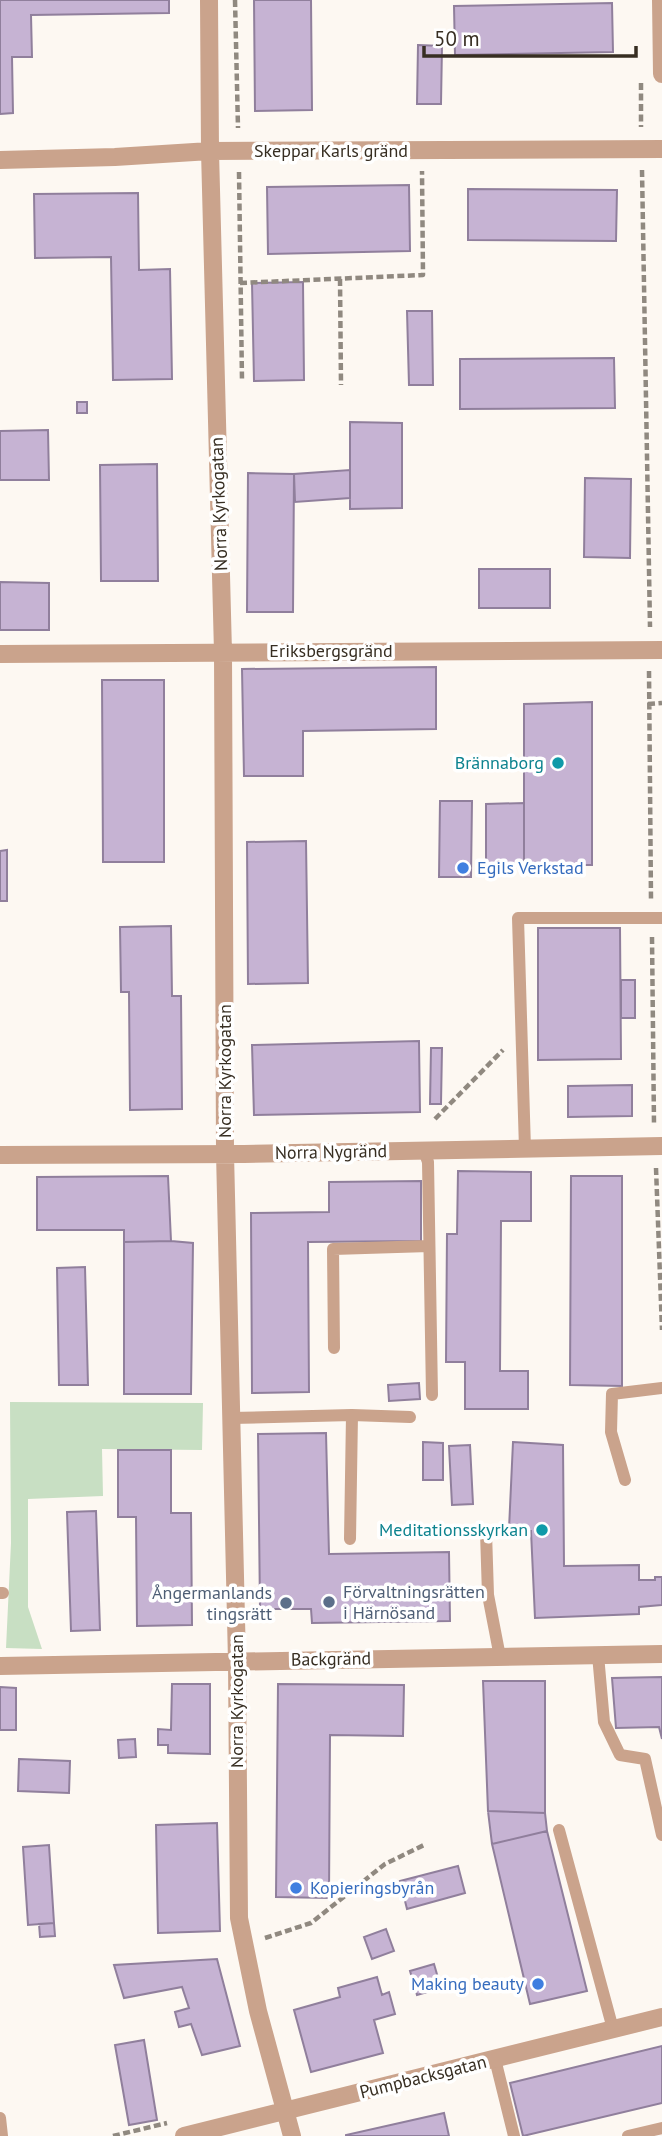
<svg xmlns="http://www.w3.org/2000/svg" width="662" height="2136" viewBox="0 0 662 2136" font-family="'PT Sans',sans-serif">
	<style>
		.green { fill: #c8dfc3 }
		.building { fill: #c6b3d3; stroke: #907f9c; stroke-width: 2 }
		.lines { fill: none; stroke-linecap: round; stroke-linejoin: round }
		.path { stroke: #908980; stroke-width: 4.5; stroke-dasharray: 7 3.5; stroke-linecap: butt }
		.service { stroke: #caa38c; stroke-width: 12 }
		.minor { stroke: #caa38c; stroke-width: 18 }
		.culture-dot { fill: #0f9aa8; stroke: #fff; stroke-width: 2.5 }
		.shop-dot { fill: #3f7fe0; stroke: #fff; stroke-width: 2.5 }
		.service-dot { fill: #5c6f8a; stroke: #fff; stroke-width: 2.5 }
		.labels { text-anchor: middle; stroke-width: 7; stroke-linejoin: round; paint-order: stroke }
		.street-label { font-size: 18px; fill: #372e22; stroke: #fff }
		.culture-label { font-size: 18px; fill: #0d838f; stroke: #fff; text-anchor: end }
		.shop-label { font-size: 18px; fill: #366cbe; stroke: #fff; text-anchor: start }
		.service-label { font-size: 18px; fill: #4e5e75; stroke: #fff; text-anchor: start }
	</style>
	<rect width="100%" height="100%" fill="#fdf8f2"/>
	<path class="green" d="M 10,1402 L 203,1403 L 202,1450 L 102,1449 L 103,1496 L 28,1499 L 28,1607 L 42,1649 L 6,1648 L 11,1543 Z"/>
	<path class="building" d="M 0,0 L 169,0 L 169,13 L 31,15 L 32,57 L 12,57 L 13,113 L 0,114 Z
		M 254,0 L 311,0 L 312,110 L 255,111 Z
		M 612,3 L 613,52 L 455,55 L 454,6 Z
		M 418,45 L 442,46 L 441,104 L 417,104 Z
		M 409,185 L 410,251 L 268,254 L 267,187 Z
		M 468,189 L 617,190 L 616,241 L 468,240 Z
		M 138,193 L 139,270 L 170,269 L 172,379 L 113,380 L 111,257 L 35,258 L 34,194 Z
		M 303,282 L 304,380 L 254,381 L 252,283 Z
		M 407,311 L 432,311 L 433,385 L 409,385 Z
		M 614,358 L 615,408 L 460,409 L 460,359 Z
		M 77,402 L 87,402 L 87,413 L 77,413 Z
		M 350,422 L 402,423 L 402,508 L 350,509 Z
		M 48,430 L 49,480 L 0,480 L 0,431 Z
		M 157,464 L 158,581 L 101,581 L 100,465 Z
		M 350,470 L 350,498 L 295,502 L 294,474 Z
		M 248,473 L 294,474 L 293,612 L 247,612 Z
		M 585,478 L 631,479 L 630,558 L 584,557 Z
		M 479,569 L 550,569 L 550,608 L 479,608 Z
		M 0,582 L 49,583 L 49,630 L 0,630 Z
		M 436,667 L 436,729 L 303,731 L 303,776 L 244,776 L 242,669 Z
		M 102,680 L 164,680 L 164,862 L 103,862 Z
		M 592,702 L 592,865 L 524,865 L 524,704 Z
		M 440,801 L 472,801 L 471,877 L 439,877 Z
		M 524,803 L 524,865 L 486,864 L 486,804 Z
		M 306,841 L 308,983 L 248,984 L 247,842 Z
		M 7,850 L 7,901 L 0,901 L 0,851 Z
		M 171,926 L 172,996 L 181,996 L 182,1109 L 130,1110 L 129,992 L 121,992 L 120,927 Z
		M 538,928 L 620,928 L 621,1059 L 538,1060 Z
		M 621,980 L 635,980 L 635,1018 L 621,1018 Z
		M 419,1041 L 420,1112 L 254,1115 L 252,1045 Z
		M 431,1048 L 442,1048 L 441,1104 L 430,1104 Z
		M 632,1085 L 632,1116 L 568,1117 L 568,1086 Z
		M 458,1171 L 531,1172 L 531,1221 L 501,1221 L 500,1371 L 528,1371 L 528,1409 L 465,1409 L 465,1362 L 446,1362 L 447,1234 L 457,1234 Z
		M 168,1176 L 171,1241 L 124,1242 L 124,1230 L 37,1230 L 37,1177 Z
		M 571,1176 L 622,1176 L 622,1386 L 570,1385 Z
		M 421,1181 L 421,1241 L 308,1242 L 309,1392 L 252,1393 L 251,1213 L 329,1212 L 329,1182 Z
		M 171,1241 L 193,1243 L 191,1394 L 124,1394 L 124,1242 Z
		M 85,1267 L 88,1385 L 59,1385 L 57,1268 Z
		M 419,1383 L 420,1399 L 389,1401 L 388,1385 Z
		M 326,1433 L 329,1554 L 449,1552 L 450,1621 L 312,1623 L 311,1609 L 260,1609 L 258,1434 Z
		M 423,1442 L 443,1443 L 443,1480 L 423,1480 Z
		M 513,1442 L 563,1445 L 564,1566 L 639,1565 L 639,1580 L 655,1580 L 655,1577 L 662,1577 L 662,1605 L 639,1607 L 639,1614 L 535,1618 L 531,1531 L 509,1529 Z
		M 470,1445 L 473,1504 L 452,1505 L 449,1446 Z
		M 118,1450 L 171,1450 L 171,1513 L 191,1513 L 192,1625 L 137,1626 L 136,1517 L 118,1517 Z
		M 96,1511 L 100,1630 L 71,1631 L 67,1512 Z
		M 662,1677 L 662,1739 L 659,1727 L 616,1728 L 612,1678 Z
		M 483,1681 L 545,1681 L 545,1813 L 488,1811 Z
		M 172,1684 L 210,1684 L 210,1754 L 168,1753 L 168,1745 L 158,1745 L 158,1729 L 171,1730 Z
		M 278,1684 L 404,1685 L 403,1736 L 330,1735 L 329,1898 L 276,1897 Z
		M 0,1687 L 16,1688 L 16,1730 L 0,1730 Z
		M 135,1739 L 136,1757 L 119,1758 L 118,1740 Z
		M 19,1759 L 70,1761 L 69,1793 L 18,1791 Z
		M 488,1811 L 545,1813 L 547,1831 L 492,1844 Z
		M 217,1823 L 220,1931 L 158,1933 L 156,1825 Z
		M 547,1831 L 587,1991 L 530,2004 L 492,1844 Z
		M 49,1845 L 54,1923 L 28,1925 L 23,1847 Z
		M 458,1866 L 465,1893 L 407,1909 L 400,1881 Z
		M 54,1923 L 55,1936 L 40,1937 L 39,1924 Z
		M 386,1929 L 394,1951 L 372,1959 L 364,1937 Z
		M 217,1959 L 240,2046 L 202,2055 L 191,2024 L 179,2027 L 175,2012 L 189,2008 L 182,1987 L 124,1998 L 114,1965 Z
		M 434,1964 L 441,1988 L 417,1995 L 410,1971 Z
		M 377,1977 L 382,1995 L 389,1992 L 395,2014 L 374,2020 L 383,2053 L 311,2072 L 294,2010 L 340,1997 L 338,1988 Z
		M 144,2040 L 157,2120 L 129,2125 L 115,2045 Z
		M 662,2046 L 662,2103 L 523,2136 L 510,2083 Z
		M 444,2113 L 449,2136 L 346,2136 L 346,2135 Z"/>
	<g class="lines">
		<path class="path" d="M 235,0 L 238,128
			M 641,83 L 641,127
			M 642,170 L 650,627
			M 239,172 L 242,380
			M 340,279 L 341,385
			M 240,283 L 423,275 L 422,171
			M 649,671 L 651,900
			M 648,704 L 662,703
			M 652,937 L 654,1124
			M 435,1119 L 503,1050
			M 656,1168 L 662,1330
			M 265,1938 L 311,1923 L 385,1864 L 424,1845
			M 113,2136 L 167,2123"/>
		<path class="service" d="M 525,1149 L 518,918 L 662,918
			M 424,1151 L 428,1162 L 432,1395
			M 334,1348 L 333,1249 L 429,1246
			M 231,1418 L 352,1415 L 410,1417
			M 625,1480 L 611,1432 L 612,1394 L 662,1388
			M 486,1532 L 488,1595 L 500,1657
			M 350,1539 L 352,1415
			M 0,1593 L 3,1593
			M 598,1655 L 604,1722 L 620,1755 L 645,1759 L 662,1835
			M 559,1830 L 613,2029
			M 495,2059 L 514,2136
			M 0,2118 L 2,2136
			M 628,2136 L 662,2128"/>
		<path class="minor" d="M 209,0 L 210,151 L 223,652 L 225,1153 L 237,1661 L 239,1918 L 258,2011 L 292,2136
			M 661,0 L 662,74
			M 0,160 L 115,157 L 210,151 L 662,149
			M 0,654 L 662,650
			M 0,1155 L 244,1154 L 662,1146
			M 0,1666 L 662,1654
			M 184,2136 L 662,2017"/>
	</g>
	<g class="culture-dot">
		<circle cx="558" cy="763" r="7"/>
		<circle cx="542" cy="1530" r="7"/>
	</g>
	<g class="shop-dot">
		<circle cx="463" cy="868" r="7"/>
		<circle cx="296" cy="1888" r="7"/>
		<circle cx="538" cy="1984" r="7"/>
	</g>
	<g class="service-dot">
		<circle cx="329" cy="1602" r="7"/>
		<circle cx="286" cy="1603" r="7"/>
	</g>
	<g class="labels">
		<g class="street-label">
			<text x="331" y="157">Skeppar Karls gränd</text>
			<text transform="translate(219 504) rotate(-92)" y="6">Norra Kyrkogatan</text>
			<text x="331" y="657">Eriksbergsgränd</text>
			<text transform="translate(225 1071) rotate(-90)" y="6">Norra Kyrkogatan</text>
			<text transform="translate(331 1152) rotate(-1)" y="6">Norra Nygränd</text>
			<text transform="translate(331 1659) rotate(-1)" y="6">Backgränd</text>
			<text transform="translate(237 1701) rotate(-90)" y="6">Norra Kyrkogatan</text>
			<text transform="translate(423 2077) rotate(-14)" y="6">Pumpbacksgatan</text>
		</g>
		<g class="culture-label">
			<text x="544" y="769">Brännaborg</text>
			<text x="528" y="1536">Meditationsskyrkan</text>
		</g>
		<g class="shop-label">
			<text x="477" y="874">Egils Verkstad</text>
			<text x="310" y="1894">Kopieringsbyrån</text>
			<text x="524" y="1990" text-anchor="end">Making beauty</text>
		</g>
		<g class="service-label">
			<text x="343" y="1598">Förvaltningsrätten<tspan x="343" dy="21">i Härnösand</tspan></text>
			<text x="272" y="1599" text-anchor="end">Ångermanlands<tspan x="272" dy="21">tingsrätt</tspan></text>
		</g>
	</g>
	<path d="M424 46v10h212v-10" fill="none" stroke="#372e22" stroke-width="3.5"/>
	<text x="434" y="46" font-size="21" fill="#372e22" stroke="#ffffff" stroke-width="5" paint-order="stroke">50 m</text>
</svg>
